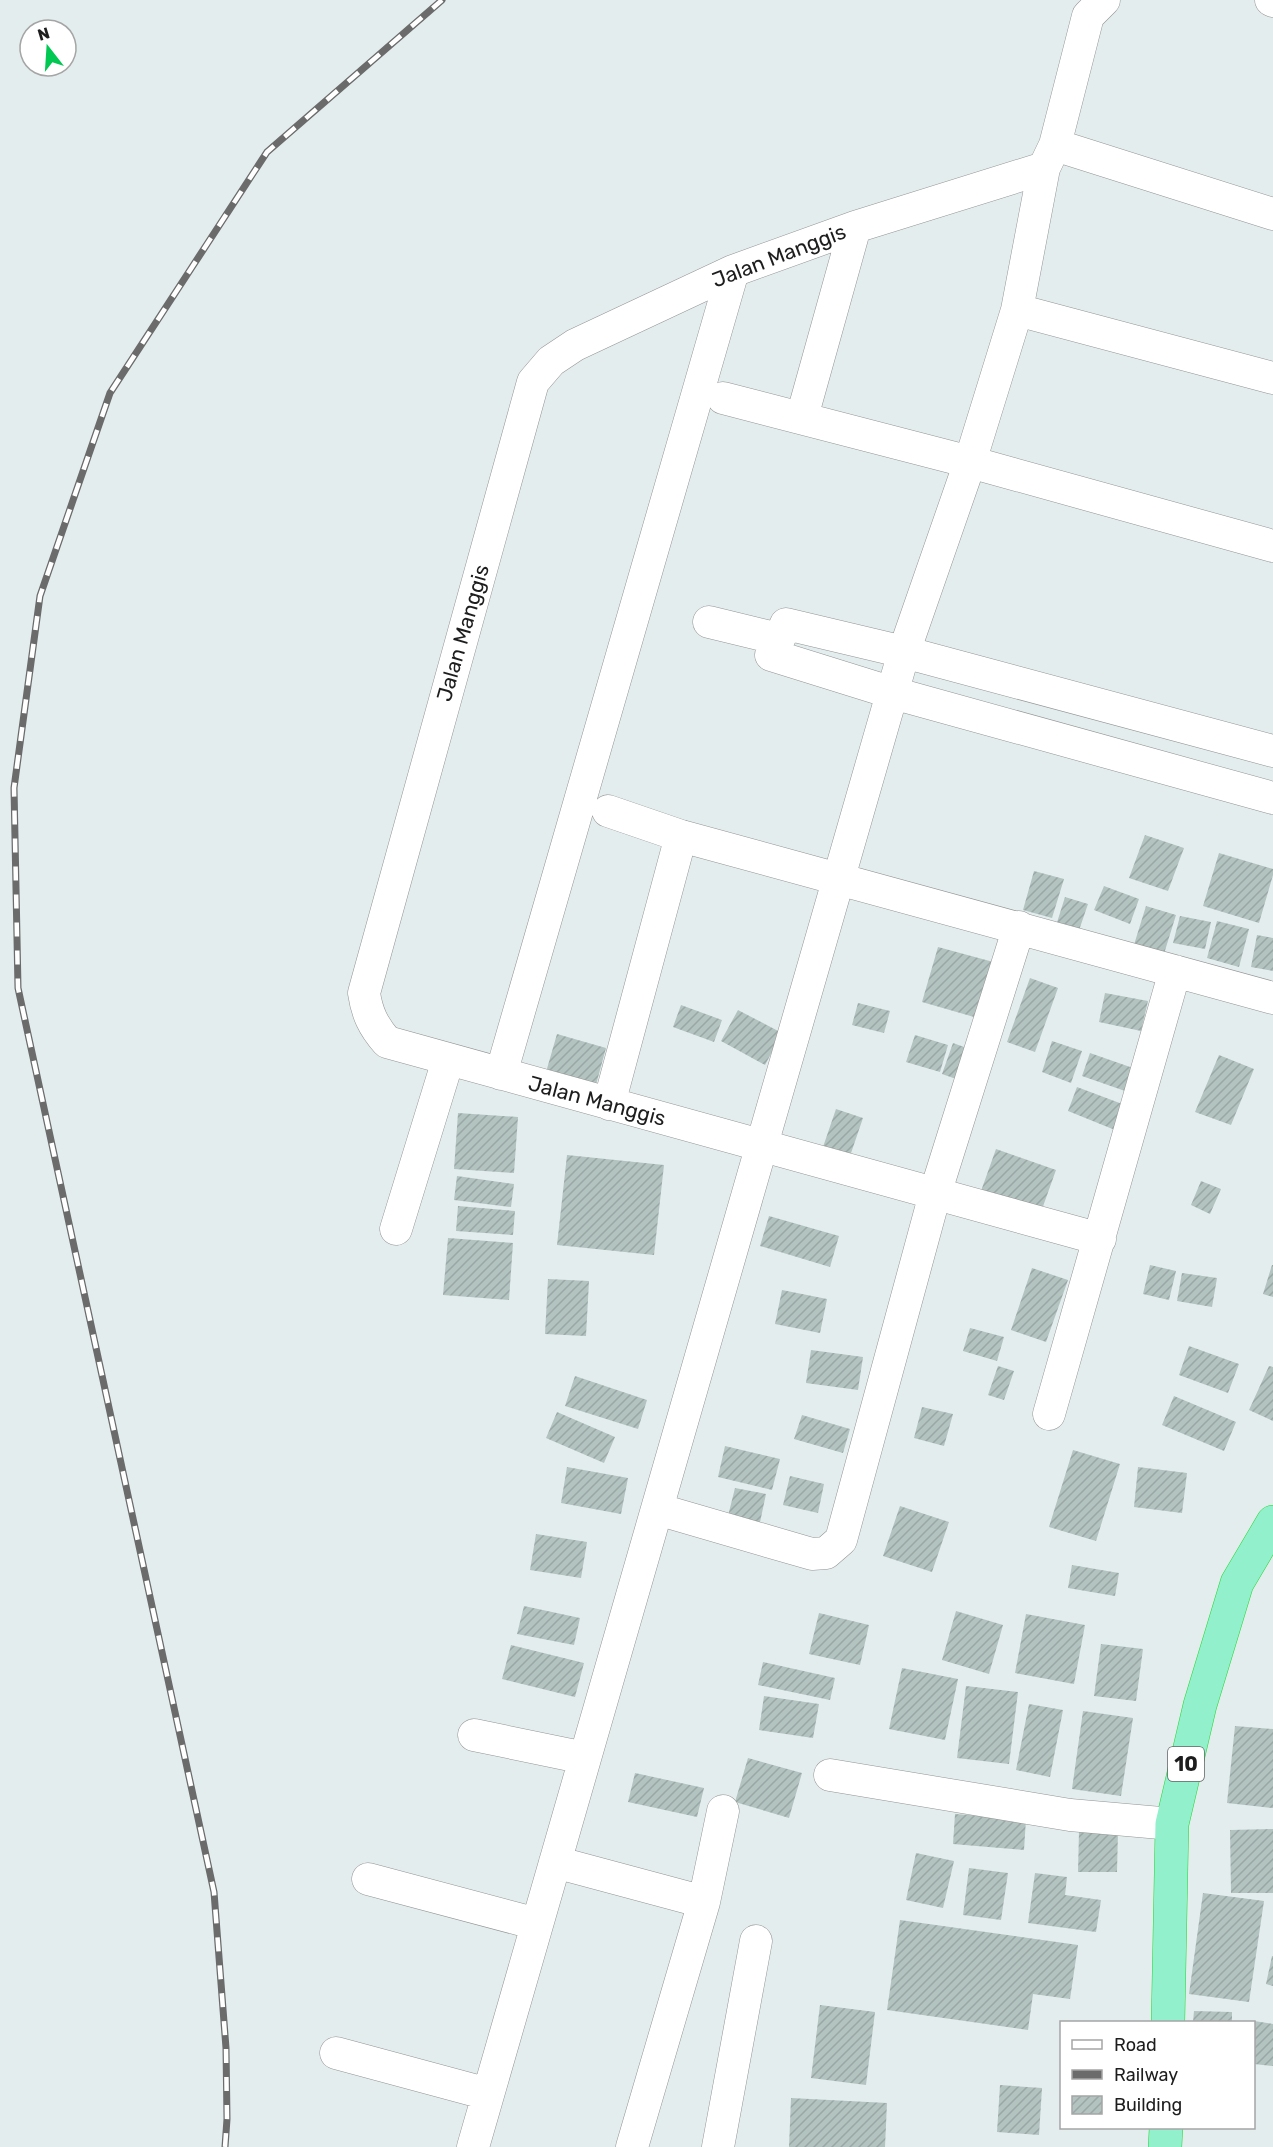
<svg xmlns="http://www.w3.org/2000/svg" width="1273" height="2147" viewBox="0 0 1273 2147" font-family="Rubik,sans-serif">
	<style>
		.building { fill: url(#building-hatch) }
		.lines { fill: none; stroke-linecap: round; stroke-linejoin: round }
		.minor-casing { stroke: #949494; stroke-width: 33 }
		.trunk-casing { stroke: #25d731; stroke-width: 34 }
		.minor { stroke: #fff; stroke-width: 32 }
		.trunk { stroke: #92f0cc; stroke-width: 33 }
		.rail-casing { stroke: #6b6b6b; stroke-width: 7 }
		.rail { stroke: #fff; stroke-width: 4.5; stroke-dasharray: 14; stroke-linecap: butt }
		.labels { text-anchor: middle; stroke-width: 4.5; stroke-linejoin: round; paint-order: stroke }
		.shield { fill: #fff; stroke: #616161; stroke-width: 1.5 }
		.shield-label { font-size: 20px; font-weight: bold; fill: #1d1d1d }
		.street-label { font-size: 21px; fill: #1d1d1d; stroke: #fff }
	</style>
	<defs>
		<pattern id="building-hatch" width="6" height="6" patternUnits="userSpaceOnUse" patternTransform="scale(1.5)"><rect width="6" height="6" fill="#b2c3c0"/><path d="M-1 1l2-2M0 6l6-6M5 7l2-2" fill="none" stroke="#99a7a5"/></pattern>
	</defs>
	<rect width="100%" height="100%" fill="#e3edee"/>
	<path class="building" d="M 1145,835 L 1184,848 L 1168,891 L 1129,878 Z
		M 1219,853 L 1273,869 L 1273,875 L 1259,923 L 1203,906 Z
		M 1034,871 L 1064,879 L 1052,918 L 1023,910 Z
		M 1104,886 L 1139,899 L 1130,924 L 1094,910 Z
		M 1065,897 L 1088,904 L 1076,939 L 1054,932 Z
		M 1146,906 L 1176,915 L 1163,957 L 1133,948 Z
		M 1180,916 L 1211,922 L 1205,949 L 1173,943 Z
		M 1217,921 L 1249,929 L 1239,967 L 1207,958 Z
		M 1257,935 L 1273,938 L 1273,971 L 1251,967 Z
		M 938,947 L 997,963 L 981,1019 L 922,1002 Z
		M 1030,978 L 1058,988 L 1035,1052 L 1007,1042 Z
		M 1105,993 L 1148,1001 L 1141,1031 L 1099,1022 Z
		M 858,1003 L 890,1011 L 884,1033 L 852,1025 Z
		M 681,1005 L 722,1020 L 714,1042 L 673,1027 Z
		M 738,1010 L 782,1033 L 765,1065 L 721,1041 Z
		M 557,1034 L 606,1048 L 594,1092 L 544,1079 Z
		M 915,1035 L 948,1045 L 940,1072 L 906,1062 Z
		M 1052,1041 L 1082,1051 L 1071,1083 L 1042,1072 Z
		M 953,1043 L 967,1048 L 956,1079 L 942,1074 Z
		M 1090,1053 L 1133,1068 L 1125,1091 L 1082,1076 Z
		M 1219,1055 L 1254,1069 L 1231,1125 L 1195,1112 Z
		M 1077,1087 L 1125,1105 L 1115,1130 L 1068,1111 Z
		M 836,1109 L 863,1118 L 850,1156 L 823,1147 Z
		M 458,1113 L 518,1117 L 514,1173 L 454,1169 Z
		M 996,1149 L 1056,1170 L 1041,1212 L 981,1191 Z
		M 567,1155 L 664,1165 L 654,1255 L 557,1245 Z
		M 457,1176 L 514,1184 L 511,1207 L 454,1200 Z
		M 1201,1181 L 1221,1189 L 1210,1214 L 1191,1205 Z
		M 458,1206 L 515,1211 L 513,1235 L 456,1231 Z
		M 769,1216 L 839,1236 L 830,1267 L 760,1246 Z
		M 448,1238 L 513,1243 L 509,1300 L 443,1295 Z
		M 1150,1265 L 1176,1271 L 1169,1300 L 1143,1294 Z
		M 1272,1265 L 1273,1265 L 1273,1297 L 1263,1294 Z
		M 1032,1268 L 1068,1280 L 1046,1342 L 1011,1330 Z
		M 1182,1273 L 1217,1278 L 1212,1307 L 1177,1301 Z
		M 548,1279 L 589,1281 L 586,1336 L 545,1334 Z
		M 782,1290 L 827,1299 L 820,1333 L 775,1324 Z
		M 970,1328 L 1004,1337 L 997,1361 L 963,1351 Z
		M 1189,1346 L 1239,1364 L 1228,1393 L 1179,1375 Z
		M 811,1350 L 863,1357 L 858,1390 L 806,1383 Z
		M 998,1366 L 1014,1371 L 1004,1400 L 988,1395 Z
		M 1269,1366 L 1273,1367 L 1273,1421 L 1249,1410 Z
		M 575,1376 L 647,1400 L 638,1429 L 565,1406 Z
		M 1174,1396 L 1236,1422 L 1224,1451 L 1162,1425 Z
		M 922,1407 L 953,1414 L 944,1446 L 914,1438 Z
		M 557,1412 L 615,1437 L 604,1463 L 546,1438 Z
		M 802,1415 L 850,1429 L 843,1453 L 794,1439 Z
		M 725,1446 L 780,1459 L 772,1490 L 718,1477 Z
		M 1073,1450 L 1120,1464 L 1096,1541 L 1049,1527 Z
		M 567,1467 L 628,1478 L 621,1514 L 561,1503 Z
		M 1138,1467 L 1187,1473 L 1182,1513 L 1134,1507 Z
		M 790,1476 L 824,1484 L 818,1513 L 783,1505 Z
		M 735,1488 L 766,1494 L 759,1527 L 727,1520 Z
		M 900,1506 L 949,1522 L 932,1572 L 883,1556 Z
		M 536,1534 L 587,1542 L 581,1578 L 530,1570 Z
		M 1072,1565 L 1119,1573 L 1115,1596 L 1068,1588 Z
		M 524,1606 L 580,1618 L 574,1645 L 517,1634 Z
		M 956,1611 L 1003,1625 L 989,1674 L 942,1660 Z
		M 819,1613 L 869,1625 L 860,1665 L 809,1654 Z
		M 1026,1614 L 1085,1625 L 1074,1684 L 1015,1673 Z
		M 1101,1644 L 1143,1649 L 1136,1701 L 1094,1696 Z
		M 511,1645 L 584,1663 L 575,1697 L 502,1679 Z
		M 763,1662 L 835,1678 L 830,1700 L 758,1685 Z
		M 902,1668 L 958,1679 L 945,1740 L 889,1729 Z
		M 966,1686 L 1018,1692 L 1009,1764 L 957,1758 Z
		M 764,1696 L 819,1704 L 813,1738 L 759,1730 Z
		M 1029,1704 L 1063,1710 L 1050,1777 L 1016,1770 Z
		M 1083,1711 L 1133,1718 L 1121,1796 L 1072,1789 Z
		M 1235,1726 L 1273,1729 L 1273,1808 L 1227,1803 Z
		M 748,1758 L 802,1773 L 789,1818 L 735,1802 Z
		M 635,1773 L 704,1788 L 697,1817 L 628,1802 Z
		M 955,1814 L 1026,1819 L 1024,1850 L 953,1844 Z
		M 1273,1829 L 1273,1893 L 1231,1893 L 1230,1830 Z
		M 1079,1831 L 1118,1831 L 1117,1872 L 1078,1872 Z
		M 916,1853 L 954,1861 L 943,1908 L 906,1900 Z
		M 969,1868 L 1008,1873 L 1001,1920 L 963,1915 Z
		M 1035,1873 L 1067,1877 L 1065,1895 L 1101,1900 L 1096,1932 L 1028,1923 Z
		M 1203,1893 L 1264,1901 L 1249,2002 L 1189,1994 Z
		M 900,1920 L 1078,1945 L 1070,1999 L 1033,1994 L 1028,2030 L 887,2010 Z
		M 1272,1956 L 1273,1956 L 1273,1986 L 1266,1984 Z
		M 820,2005 L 875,2012 L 866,2085 L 811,2078 Z
		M 1194,2011 L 1232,2012 L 1232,2022 L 1193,2022 Z
		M 1254,2021 L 1273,2024 L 1273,2066 L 1254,2064 Z
		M 1000,2085 L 1042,2088 L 1039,2135 L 997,2132 Z
		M 791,2098 L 887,2103 L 885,2147 L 789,2147 Z"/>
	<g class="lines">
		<g class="minor-casing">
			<path id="minor" d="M 1271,0 L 1273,1
				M 1055,145 L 1273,214
				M 1044,168 L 855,227 L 733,271 L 575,345 L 551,361 L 533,382 L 364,993 C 367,1013 373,1026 387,1042 L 1100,1239
				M 1017,310 L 1273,378
				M 723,398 L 970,462 L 1273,546
				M 802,417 L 855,227
				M 709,622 L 779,639 L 786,624 L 904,652 L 1273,751
				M 779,639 L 771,655 L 893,693 L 1273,798
				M 608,811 L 681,836 L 1273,998
				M 501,1074 L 733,271
				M 609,1104 L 681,836
				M 396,1229 L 448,1060
				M 1049,1414 L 1175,971
				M 657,1509 L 812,1554 L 826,1553 L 841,1540 L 935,1194 L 1019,927
				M 474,1735 L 585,1758
				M 830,1775 L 1070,1815 L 1172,1824
				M 555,1862 L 704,1902
				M 368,1879 L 537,1924
				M 336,2053 L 488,2094
				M 473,2147 L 904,652 L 970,462 L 1017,310 L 1044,168 L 1055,145 L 1088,16 L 1104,0
				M 632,2147 L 704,1902 L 723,1811
				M 718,2147 L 756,1941"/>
		</g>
		<g class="trunk-casing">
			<path id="trunk" d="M 1168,2022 L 1172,1824 L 1200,1705 L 1237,1583 L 1273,1522
				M 1165,2147 L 1166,2128"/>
		</g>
		<use href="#minor" class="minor"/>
		<use href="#trunk" class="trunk"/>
		<g class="rail-casing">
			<path id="rail" d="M 225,2147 L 227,2119 L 226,2048 L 214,1892 L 18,988 L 14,788 L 40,596 L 110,393 L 267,152 L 442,0"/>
		</g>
		<use href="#rail" class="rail"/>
	</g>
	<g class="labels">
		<rect class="shield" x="1168" y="1747" width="36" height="34" rx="4.5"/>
		<g class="shield-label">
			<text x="1186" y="1771">10</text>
		</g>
		<g class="street-label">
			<text transform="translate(779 256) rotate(-21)" y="7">Jalan Manggis</text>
			<text transform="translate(463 633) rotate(-74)" y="7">Jalan Manggis</text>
			<text transform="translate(597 1101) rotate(15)" y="7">Jalan Manggis</text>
		</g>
	</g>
	<rect x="1060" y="2021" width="195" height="108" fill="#ffffff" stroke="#a5a5a5" stroke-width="1.5"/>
	<rect x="1072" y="2040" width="30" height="9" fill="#ffffff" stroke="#a5a5a5" stroke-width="1.5"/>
	<text x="1114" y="2051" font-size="18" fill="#1d1d1d">Road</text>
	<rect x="1072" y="2070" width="30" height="9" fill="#6b6b6b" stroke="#a5a5a5" stroke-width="1.5"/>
	<text x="1114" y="2081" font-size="18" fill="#1d1d1d">Railway</text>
	<rect x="1072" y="2096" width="30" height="18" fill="url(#building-hatch)" stroke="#a5a5a5" stroke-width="1.5"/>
	<text x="1114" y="2111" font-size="18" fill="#1d1d1d">Building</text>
	<g transform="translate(48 48) rotate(343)"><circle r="28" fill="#ffffff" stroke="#a5a5a5" stroke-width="1.5"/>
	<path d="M0-4.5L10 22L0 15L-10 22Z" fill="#01c853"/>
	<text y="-9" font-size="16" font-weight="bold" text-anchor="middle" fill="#1d1d1d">N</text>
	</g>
</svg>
